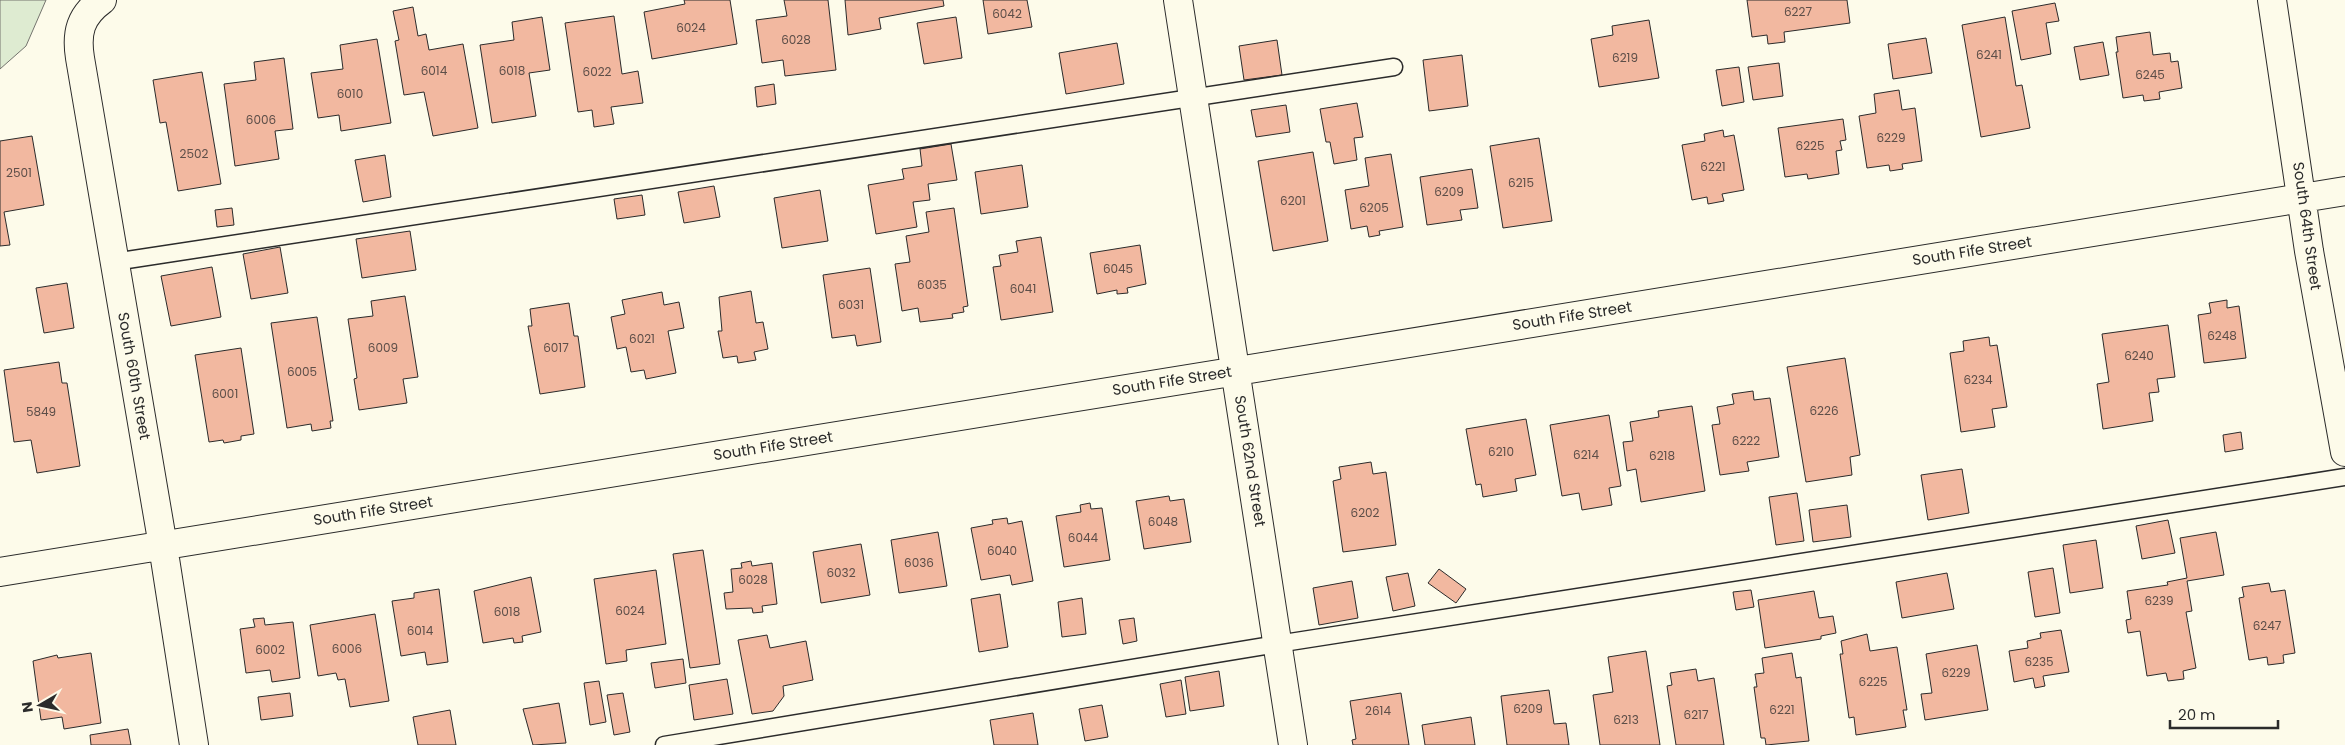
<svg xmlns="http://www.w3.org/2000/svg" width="2345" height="745" viewBox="0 0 2345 745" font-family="Poppins,sans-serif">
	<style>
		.green { fill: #deebd1; stroke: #74746e }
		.building { fill: #f2b8a0; stroke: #2b2b2b }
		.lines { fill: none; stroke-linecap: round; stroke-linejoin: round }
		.lane-casing { stroke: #2b2b2b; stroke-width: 19 }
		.street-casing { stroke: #2b2b2b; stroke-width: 30 }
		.lane { stroke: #fdfbea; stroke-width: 16 }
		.street { stroke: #fdfbea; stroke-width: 28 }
		.labels { text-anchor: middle; stroke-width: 4; stroke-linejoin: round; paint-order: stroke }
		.number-label { font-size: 12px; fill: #5d4e48 }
		.street-label { font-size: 15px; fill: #2b2b2b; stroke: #fdfbea }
	</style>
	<rect width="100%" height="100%" fill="#fdfbea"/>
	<path class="green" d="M 0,0 L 46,0 L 26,46 L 0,69 Z"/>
	<path class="building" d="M 684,0 L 730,0 L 737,44 L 652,59 L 644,12 L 685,4 Z
		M 784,0 L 828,0 L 836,70 L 785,76 L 783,60 L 762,63 L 756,20 L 787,16 Z
		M 845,0 L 943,0 L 944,6 L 879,18 L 881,29 L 848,35 Z
		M 983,0 L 1027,0 L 1032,27 L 988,34 Z
		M 1747,0 L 1847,0 L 1850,23 L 1784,32 L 1785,42 L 1768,44 L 1767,35 L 1752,37 Z
		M 2055,3 L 2059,21 L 2046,23 L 2051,54 L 2021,60 L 2012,11 Z
		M 413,7 L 418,36 L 426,34 L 429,50 L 463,44 L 478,128 L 433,136 L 424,92 L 404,95 L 395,41 L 399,40 L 393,11 Z
		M 614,16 L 622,74 L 638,71 L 643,103 L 611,107 L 614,124 L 594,127 L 592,110 L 578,112 L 565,23 Z
		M 542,17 L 550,70 L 529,73 L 536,116 L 492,123 L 480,45 L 514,40 L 512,22 Z
		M 956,17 L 962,58 L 924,64 L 917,23 Z
		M 2005,17 L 2016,86 L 2022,85 L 2030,128 L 1981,137 L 1962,25 Z
		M 1649,20 L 1659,78 L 1599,87 L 1591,39 L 1613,35 L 1612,26 Z
		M 2150,32 L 2153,55 L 2170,53 L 2171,62 L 2178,61 L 2182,88 L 2159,92 L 2160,99 L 2144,101 L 2143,95 L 2123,98 L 2116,52 L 2118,52 L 2116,37 Z
		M 1926,38 L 1932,73 L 1893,79 L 1888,44 Z
		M 377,39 L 391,123 L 341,131 L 339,115 L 318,118 L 311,73 L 343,69 L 340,45 Z
		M 1277,40 L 1282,75 L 1244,80 L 1239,46 Z
		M 2103,42 L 2109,75 L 2080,80 L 2074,47 Z
		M 1117,43 L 1124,84 L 1066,94 L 1059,53 Z
		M 1462,55 L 1468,106 L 1429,111 L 1423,60 Z
		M 284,58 L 293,129 L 275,131 L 279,159 L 235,166 L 224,84 L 256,80 L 254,62 Z
		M 1779,63 L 1783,96 L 1753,100 L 1748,67 Z
		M 1739,67 L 1744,102 L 1722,106 L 1716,70 Z
		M 202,72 L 221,184 L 178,191 L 166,122 L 160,123 L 153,80 Z
		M 774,84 L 776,104 L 757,107 L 755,87 Z
		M 1899,90 L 1902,110 L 1915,108 L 1922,161 L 1902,164 L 1903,169 L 1890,171 L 1889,165 L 1867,168 L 1859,116 L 1876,113 L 1874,94 Z
		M 1357,103 L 1363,137 L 1354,138 L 1357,160 L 1334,164 L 1330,142 L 1326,142 L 1320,109 Z
		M 1286,105 L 1290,132 L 1256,137 L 1251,110 Z
		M 1843,119 L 1846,140 L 1840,141 L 1842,150 L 1836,151 L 1839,174 L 1808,179 L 1807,174 L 1785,177 L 1778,128 Z
		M 1723,130 L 1724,137 L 1734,135 L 1744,190 L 1722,194 L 1724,201 L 1708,204 L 1707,197 L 1692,200 L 1682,145 L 1705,141 L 1704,134 Z
		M 32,136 L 44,205 L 4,212 L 10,245 L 0,246 L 0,141 Z
		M 1539,138 L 1552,221 L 1503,228 L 1490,146 Z
		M 951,144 L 957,180 L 928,184 L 930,200 L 913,202 L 917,227 L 876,234 L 868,185 L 904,179 L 902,169 L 922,166 L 920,149 Z
		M 1313,152 L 1328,241 L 1273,251 L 1258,161 Z
		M 1391,154 L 1403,227 L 1379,231 L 1380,235 L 1369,237 L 1367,226 L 1351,229 L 1345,190 L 1369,186 L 1365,158 Z
		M 385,155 L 391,197 L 363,202 L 355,160 Z
		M 1022,165 L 1028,207 L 981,214 L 975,172 Z
		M 1472,169 L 1478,208 L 1460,210 L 1462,220 L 1427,225 L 1420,177 Z
		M 714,186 L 720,217 L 684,223 L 678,192 Z
		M 820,190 L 828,241 L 782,248 L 774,198 Z
		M 642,195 L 645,215 L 617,219 L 614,199 Z
		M 232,208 L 234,225 L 217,227 L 215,210 Z
		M 954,208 L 968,306 L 963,307 L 964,312 L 952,314 L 953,318 L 920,322 L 918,308 L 902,311 L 895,264 L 910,262 L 906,236 L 929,232 L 926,212 Z
		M 410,231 L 416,270 L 362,278 L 356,239 Z
		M 1041,237 L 1053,312 L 1001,320 L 993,267 L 1001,266 L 999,255 L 1018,252 L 1016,241 Z
		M 1140,245 L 1146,284 L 1127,288 L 1128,293 L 1117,294 L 1117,290 L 1097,294 L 1090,253 Z
		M 280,247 L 288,293 L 251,299 L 243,254 Z
		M 212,267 L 221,317 L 171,326 L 161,276 Z
		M 870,268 L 881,342 L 857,346 L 855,335 L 832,338 L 823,275 Z
		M 67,283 L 74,328 L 44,333 L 36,288 Z
		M 751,291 L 756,323 L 763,322 L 768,349 L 754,352 L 756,360 L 738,363 L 737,356 L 723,358 L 718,331 L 722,331 L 719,297 Z
		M 662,292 L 664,305 L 679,302 L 684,328 L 668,331 L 676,373 L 646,379 L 644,370 L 631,372 L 626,347 L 617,349 L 611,317 L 625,314 L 622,300 Z
		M 405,296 L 418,377 L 403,379 L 407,403 L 359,410 L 354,379 L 357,378 L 348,319 L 373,316 L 371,301 Z
		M 2227,300 L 2227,308 L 2239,306 L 2246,358 L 2204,363 L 2198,315 L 2211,313 L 2209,303 Z
		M 569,303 L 574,336 L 578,336 L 585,387 L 540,394 L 528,326 L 532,326 L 530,309 Z
		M 317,317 L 333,421 L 330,421 L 331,428 L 312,431 L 311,424 L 287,428 L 271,323 Z
		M 2168,325 L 2175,377 L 2157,379 L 2159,392 L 2149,393 L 2153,421 L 2103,429 L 2097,384 L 2109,382 L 2102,334 Z
		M 1989,337 L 1990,346 L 1997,345 L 2007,407 L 1992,409 L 1995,427 L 1961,432 L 1950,353 L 1964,351 L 1963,341 Z
		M 241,348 L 254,434 L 241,436 L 241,440 L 224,443 L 223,440 L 209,442 L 195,355 Z
		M 1845,358 L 1860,455 L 1850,457 L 1852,475 L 1806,482 L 1787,367 Z
		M 59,362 L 62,383 L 67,383 L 80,466 L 37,473 L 31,440 L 14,442 L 4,370 Z
		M 1753,391 L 1754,400 L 1770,398 L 1779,457 L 1747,462 L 1749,471 L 1720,475 L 1712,425 L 1720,424 L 1717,407 L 1734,404 L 1732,394 Z
		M 1692,406 L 1705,491 L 1641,502 L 1636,469 L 1627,471 L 1623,442 L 1633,441 L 1630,422 L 1659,417 L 1658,411 Z
		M 1609,415 L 1621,486 L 1609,488 L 1612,505 L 1582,510 L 1579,493 L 1562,496 L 1550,425 Z
		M 1526,419 L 1536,475 L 1515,479 L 1517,491 L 1483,497 L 1481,484 L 1476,485 L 1466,429 Z
		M 2241,432 L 2243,449 L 2225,452 L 2223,435 Z
		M 1371,462 L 1373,474 L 1386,472 L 1396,545 L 1343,552 L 1333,481 L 1341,479 L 1339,467 Z
		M 1962,469 L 1969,513 L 1928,520 L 1921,475 Z
		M 1797,493 L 1804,541 L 1776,545 L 1769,497 Z
		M 1169,496 L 1170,501 L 1184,499 L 1191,542 L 1144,549 L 1136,501 Z
		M 1090,503 L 1091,509 L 1102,508 L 1110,560 L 1064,567 L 1056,516 L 1081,512 L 1080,505 Z
		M 1847,505 L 1851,537 L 1813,542 L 1809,510 Z
		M 1007,518 L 1008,524 L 1022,521 L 1033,581 L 1012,585 L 1010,575 L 981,580 L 971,528 L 993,524 L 992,520 Z
		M 2168,520 L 2175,553 L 2142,559 L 2136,526 Z
		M 938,532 L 947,586 L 899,593 L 891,540 Z
		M 2216,532 L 2224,575 L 2187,581 L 2192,611 L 2186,612 L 2196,668 L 2183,671 L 2184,679 L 2168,681 L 2166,673 L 2147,676 L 2140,631 L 2128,633 L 2126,620 L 2131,619 L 2127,591 L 2168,585 L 2167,582 L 2187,578 L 2180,538 Z
		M 2096,540 L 2103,588 L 2070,593 L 2063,545 Z
		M 861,544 L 870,595 L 821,603 L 813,552 Z
		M 703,550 L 720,664 L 690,668 L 673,554 Z
		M 751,561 L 752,566 L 772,563 L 777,604 L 762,606 L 763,612 L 753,613 L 752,608 L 726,609 L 724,593 L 733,592 L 731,569 L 742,568 L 741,563 Z
		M 2053,568 L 2060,613 L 2035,617 L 2028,572 Z
		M 1439,569 L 1466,589 L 1456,603 L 1428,583 Z
		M 656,570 L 666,644 L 626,650 L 627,661 L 606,664 L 594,579 Z
		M 1408,573 L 1415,606 L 1393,611 L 1386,577 Z
		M 1947,573 L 1954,609 L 1902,618 L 1896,582 Z
		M 531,577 L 541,632 L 522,636 L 523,642 L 514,643 L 513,638 L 483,643 L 474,591 Z
		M 1352,581 L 1358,618 L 1319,625 L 1313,588 Z
		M 2269,583 L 2271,592 L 2285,590 L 2295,653 L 2283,655 L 2284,663 L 2268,665 L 2267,657 L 2249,660 L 2239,598 L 2244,597 L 2242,587 Z
		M 439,589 L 448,662 L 427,665 L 425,652 L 401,656 L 392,601 L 414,598 L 414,593 Z
		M 1751,590 L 1754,607 L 1736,610 L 1733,592 Z
		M 1814,591 L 1819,618 L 1833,616 L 1836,633 L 1821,636 L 1821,639 L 1765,648 L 1758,600 Z
		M 1000,594 L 1008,647 L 979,652 L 971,599 Z
		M 1082,598 L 1086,634 L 1062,637 L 1058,602 Z
		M 375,614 L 389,701 L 350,707 L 345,679 L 338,680 L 336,673 L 318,676 L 310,625 Z
		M 264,618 L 265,625 L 293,622 L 300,678 L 272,682 L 270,670 L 246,673 L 240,629 L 255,627 L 253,619 Z
		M 1134,618 L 1137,641 L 1123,644 L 1119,620 Z
		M 2061,630 L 2069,672 L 2043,676 L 2045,686 L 2035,688 L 2033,678 L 2014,682 L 2009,651 L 2028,648 L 2027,641 L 2041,638 L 2040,633 Z
		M 1867,634 L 1870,651 L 1897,647 L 1907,710 L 1903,710 L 1906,727 L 1856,735 L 1854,717 L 1849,718 L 1840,654 L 1843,654 L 1841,641 Z
		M 767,635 L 770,648 L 806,641 L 813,680 L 783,686 L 784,696 L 773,711 L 752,714 L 738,640 Z
		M 1977,645 L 1988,710 L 1925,720 L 1921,694 L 1932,693 L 1926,654 Z
		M 1646,651 L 1660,745 L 1600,745 L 1593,695 L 1613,692 L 1608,657 Z
		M 91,653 L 101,723 L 64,729 L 62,717 L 41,720 L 33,661 L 57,655 L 58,658 Z
		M 1792,653 L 1796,678 L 1801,677 L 1809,741 L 1766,745 L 1765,738 L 1761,738 L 1754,687 L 1757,687 L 1755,674 L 1764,673 L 1762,658 Z
		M 683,659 L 686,683 L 655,688 L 651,663 Z
		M 1696,669 L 1698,681 L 1714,678 L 1724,745 L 1676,745 L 1667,686 L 1672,685 L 1670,673 Z
		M 1219,671 L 1224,706 L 1190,711 L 1185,677 Z
		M 727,679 L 733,714 L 694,720 L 689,685 Z
		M 1181,680 L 1186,714 L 1166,717 L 1160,684 Z
		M 599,681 L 606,722 L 590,725 L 584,683 Z
		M 1549,690 L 1554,724 L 1566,723 L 1569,745 L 1507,745 L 1501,696 Z
		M 290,693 L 293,716 L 261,720 L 258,697 Z
		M 623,693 L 630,732 L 614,735 L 607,695 Z
		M 1401,693 L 1409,745 L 1353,745 L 1352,740 L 1356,739 L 1350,701 Z
		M 559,703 L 566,743 L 533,745 L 523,709 Z
		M 1102,705 L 1108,737 L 1085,741 L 1079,709 Z
		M 450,710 L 456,745 L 418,745 L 413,717 Z
		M 1033,713 L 1038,745 L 994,745 L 990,720 Z
		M 1471,717 L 1475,745 L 1425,745 L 1422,725 Z
		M 128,729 L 131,745 L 91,745 L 90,735 Z"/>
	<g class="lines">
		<g class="lane-casing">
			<path id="lane" d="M 114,262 L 1394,67
				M 664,745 L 1277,644 L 2345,477"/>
		</g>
		<g class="street-casing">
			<path id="street" d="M 102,0 C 80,16 76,33 80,58 L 163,546 L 194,745
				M 1178,0 L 1293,745
				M 2272,0 L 2309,251 L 2345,452
				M 0,572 L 2345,191"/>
		</g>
		<use href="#lane" class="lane"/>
		<use href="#street" class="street"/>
	</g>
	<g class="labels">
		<g class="number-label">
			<text x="1798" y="16">6227</text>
			<text x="1007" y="18">6042</text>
			<text x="691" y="32">6024</text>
			<text x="796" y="44">6028</text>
			<text x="1989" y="59">6241</text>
			<text x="1625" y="62">6219</text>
			<text x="434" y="75">6014</text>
			<text x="512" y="75">6018</text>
			<text x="597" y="76">6022</text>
			<text x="2150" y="79">6245</text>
			<text x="350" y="98">6010</text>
			<text x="261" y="124">6006</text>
			<text x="1891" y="142">6229</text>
			<text x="1810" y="150">6225</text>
			<text x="194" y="158">2502</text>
			<text x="1713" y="171">6221</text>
			<text x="19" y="177">2501</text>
			<text x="1521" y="187">6215</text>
			<text x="1449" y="196">6209</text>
			<text x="1293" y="205">6201</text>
			<text x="1374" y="212">6205</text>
			<text x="1118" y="273">6045</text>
			<text x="932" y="289">6035</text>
			<text x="1023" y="293">6041</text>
			<text x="851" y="309">6031</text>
			<text x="2222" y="340">6248</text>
			<text x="642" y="343">6021</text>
			<text x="383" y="352">6009</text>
			<text x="556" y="352">6017</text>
			<text x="2139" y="360">6240</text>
			<text x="302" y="376">6005</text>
			<text x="1978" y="384">6234</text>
			<text x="225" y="398">6001</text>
			<text x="1824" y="415">6226</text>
			<text x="41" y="416">5849</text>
			<text x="1746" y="445">6222</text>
			<text x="1501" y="456">6210</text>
			<text x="1586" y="459">6214</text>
			<text x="1662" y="460">6218</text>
			<text x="1365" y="517">6202</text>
			<text x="1163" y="526">6048</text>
			<text x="1083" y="542">6044</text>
			<text x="1002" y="555">6040</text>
			<text x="919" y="567">6036</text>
			<text x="841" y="577">6032</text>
			<text x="753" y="584">6028</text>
			<text x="2159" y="605">6239</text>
			<text x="630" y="615">6024</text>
			<text x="507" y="616">6018</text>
			<text x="2267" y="630">6247</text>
			<text x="420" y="635">6014</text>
			<text x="347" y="653">6006</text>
			<text x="270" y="654">6002</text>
			<text x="2039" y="666">6235</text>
			<text x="1956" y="677">6229</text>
			<text x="1873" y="686">6225</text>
			<text x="1528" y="713">6209</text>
			<text x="1782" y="714">6221</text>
			<text x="1378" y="715">2614</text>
			<text x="1696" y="719">6217</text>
			<text x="1626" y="724">6213</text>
		</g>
		<g class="street-label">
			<text transform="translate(2307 226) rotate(82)" y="5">South 64th Street</text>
			<text transform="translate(1972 251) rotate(-9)" y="5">South Fife Street</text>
			<text transform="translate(1572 316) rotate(-9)" y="5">South Fife Street</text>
			<text transform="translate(134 376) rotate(80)" y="5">South 60th Street</text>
			<text transform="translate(1172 381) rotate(-9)" y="5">South Fife Street</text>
			<text transform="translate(773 446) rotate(-9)" y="5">South Fife Street</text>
			<text transform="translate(1250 461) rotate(81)" y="5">South 62nd Street</text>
			<text transform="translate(373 511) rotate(-9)" y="5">South Fife Street</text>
		</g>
	</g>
	<g transform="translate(40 705) rotate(261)" stroke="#fdfbea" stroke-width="4" paint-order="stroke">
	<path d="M0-4L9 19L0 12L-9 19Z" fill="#2b2b2b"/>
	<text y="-8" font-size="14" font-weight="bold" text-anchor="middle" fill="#2b2b2b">N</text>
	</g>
	<path d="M2170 720v8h108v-8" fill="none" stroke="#2b2b2b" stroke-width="2.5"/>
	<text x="2178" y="720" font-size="15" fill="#2b2b2b" stroke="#fdfbea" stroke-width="4" paint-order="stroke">20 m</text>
</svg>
